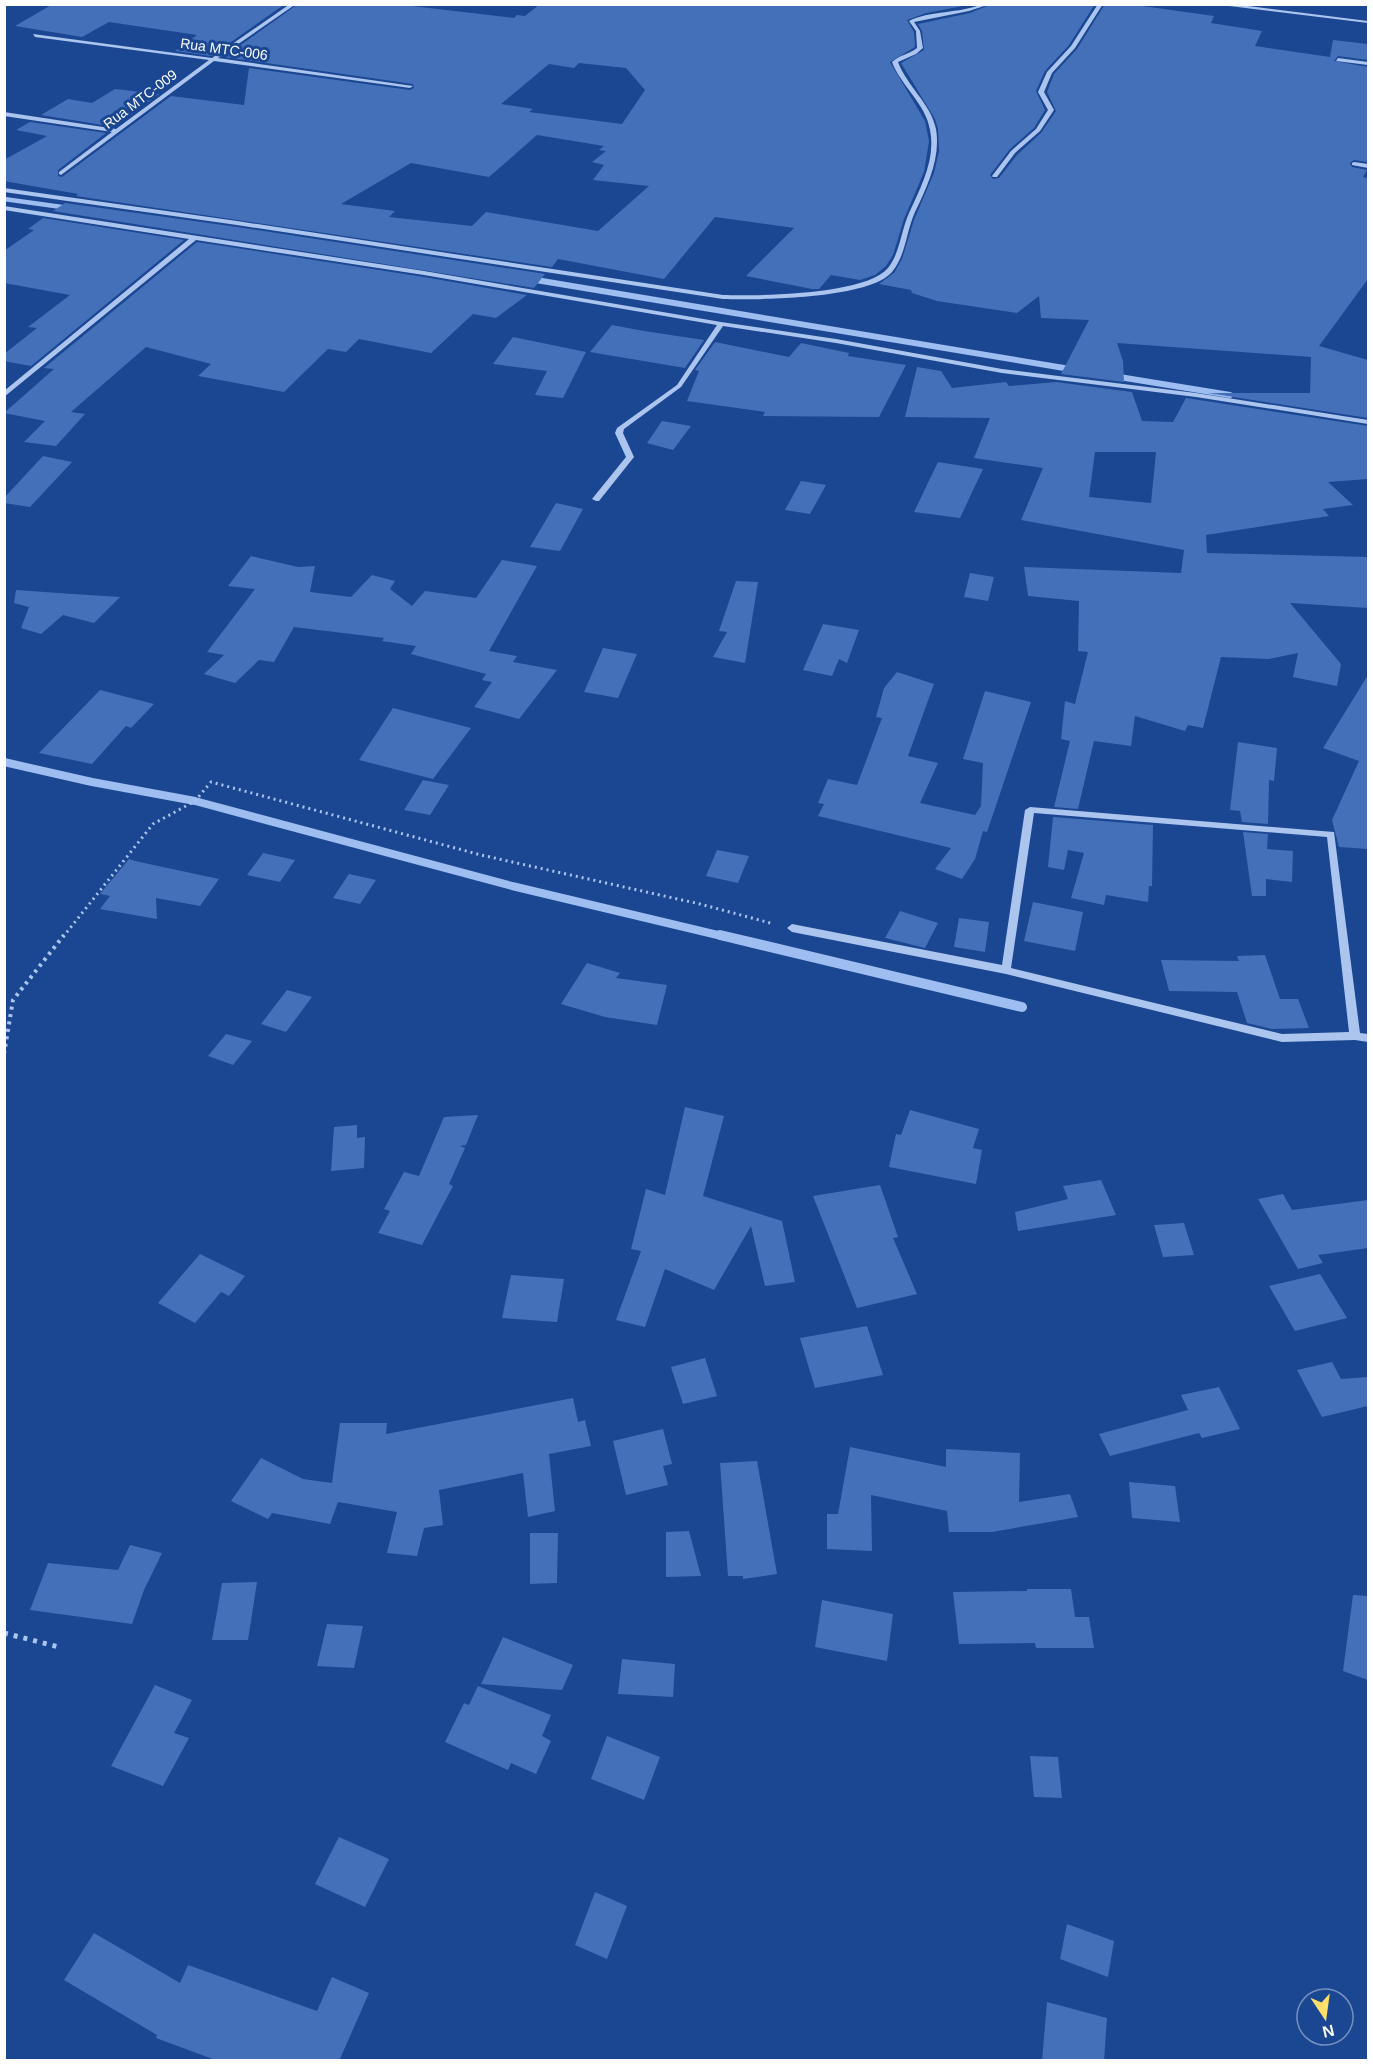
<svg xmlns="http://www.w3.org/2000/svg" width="1373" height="2065" viewBox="0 0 1373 2065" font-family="Arial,sans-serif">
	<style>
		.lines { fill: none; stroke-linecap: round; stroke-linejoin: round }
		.stream-far3 { stroke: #9ebef1; stroke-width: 4.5 }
		.stream-far2 { stroke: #9ebef1; stroke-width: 6 }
		.stream-far1 { stroke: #9ebef1; stroke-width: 8 }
		.stream { stroke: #9ebef1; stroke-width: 10 }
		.building { fill: #4470b9; fill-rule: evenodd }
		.path-far2 { stroke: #abc5ef; stroke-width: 3; stroke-dasharray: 2 4; stroke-linecap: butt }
		.path-far1 { stroke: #abc5ef; stroke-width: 4; stroke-dasharray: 3 4.5; stroke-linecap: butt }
		.path { stroke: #abc5ef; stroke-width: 5; stroke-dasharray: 4 6; stroke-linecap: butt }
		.minor { fill: #abc5ef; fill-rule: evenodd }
		.labels { text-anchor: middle; stroke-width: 6; stroke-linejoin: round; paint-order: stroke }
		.far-street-label { font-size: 14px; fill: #fff; stroke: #1b4692 }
	</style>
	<rect width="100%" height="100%" fill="#1b4692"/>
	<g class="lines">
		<path class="stream-far3" d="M 4,199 L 69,208"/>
		<path class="stream-far2" d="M 530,279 L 1076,370
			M 1113,376 L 1230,395"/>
		<path class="stream-far1" d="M 4,762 L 92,782 L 195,801 L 512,886 L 726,937"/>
		<path class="stream" d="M 720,935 L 1022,1007"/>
	</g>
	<path class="building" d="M 53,4 L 285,4 L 211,56 L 175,51 L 197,35 L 109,22 L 82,37 L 15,26 Z
		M 298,4 L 395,4 L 514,18 L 517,15 L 525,16 L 540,4 L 974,4 L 926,13 L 907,20 L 914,32 L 915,47 L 890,62 L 925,121 L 929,141 L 924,172 L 904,219 L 893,255 L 886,266 L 875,275 L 860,280 L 831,275 L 819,289 L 812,289 L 746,276 L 794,228 L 715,217 L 664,279 L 558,259 L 552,267 L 76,196 L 78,194 L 4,181 L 4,160 L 47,136 L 16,130 L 30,122 L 106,133 L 58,170 L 58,176 L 62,177 L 171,96 L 244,105 L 249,68 L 410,90 L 414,88 L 413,84 L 224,57 ZM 579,63 L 626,68 L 645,90 L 622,124 L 529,112 L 533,109 L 501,104 L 549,64 L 574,68 ZM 537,135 L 604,146 L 599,150 L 606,151 L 592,162 L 604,165 L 593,180 L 649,186 L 598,231 L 486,212 L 472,226 L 389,217 L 395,211 L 341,204 L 411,163 L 489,177 Z
		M 992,4 L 1095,4 L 1069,45 L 1045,71 L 1036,91 L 1045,110 L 1034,128 L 1010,149 L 990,175 L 993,179 L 999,178 L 1017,155 L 1041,133 L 1056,111 L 1047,92 L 1054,74 L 1077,49 L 1105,4 L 1128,4 L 1214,16 L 1211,23 L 1262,31 L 1255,46 L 1330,57 L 1333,40 L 1368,44 L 1368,60 L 1338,56 L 1334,61 L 1368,67 L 1368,162 L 1354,160 L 1350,163 L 1352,167 L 1367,170 L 1363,177 L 1368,178 L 1368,279 L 1319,346 L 1368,360 L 1368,418 L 1208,393 L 1310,393 L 1311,357 L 1117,343 L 1123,361 L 1124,382 L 1061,374 L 1089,320 L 1041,318 L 1039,296 L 1017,313 L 937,301 L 912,293 L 911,290 L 879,284 L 894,273 L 902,259 L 914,220 L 934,173 L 939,151 L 938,129 L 935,119 L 901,63 L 924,50 L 922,31 L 918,24 L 970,13 Z
		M 115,89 L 159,94 L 115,127 L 41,115 L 68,99 L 92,103 Z
		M 65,203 L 237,227 L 545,274 L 534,288 L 53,211 Z
		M 43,218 L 184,240 L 31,366 L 4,361 L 4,354 L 37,328 L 28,327 L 70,295 L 4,283 L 4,251 L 34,230 L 28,229 Z
		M 197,242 L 424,277 L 527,295 L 496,318 L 473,314 L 431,353 L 359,339 L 346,352 L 328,349 L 284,392 L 198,376 L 211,364 L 146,347 L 71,412 L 85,414 L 56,446 L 24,442 L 45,421 L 4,413 L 54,369 L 44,368 Z
		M 612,325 L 644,331 L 704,340 L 685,368 L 590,352 Z
		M 513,337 L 586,352 L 563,398 L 535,395 L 547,371 L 493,364 Z
		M 715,342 L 789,357 L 801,343 L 849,353 L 848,356 L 906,365 L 879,417 L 763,416 L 765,412 L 687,401 L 699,371 L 695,370 Z
		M 917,367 L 941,371 L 952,388 L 1006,382 L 1009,386 L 1056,382 L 1132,392 L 1142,421 L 1173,422 L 1186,398 L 1368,426 L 1368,479 L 1328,482 L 1353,505 L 1323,509 L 1329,516 L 1206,535 L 1207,553 L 1368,557 L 1368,608 L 1290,603 L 1341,664 L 1337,686 L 1293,677 L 1298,653 L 1269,659 L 1221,657 L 1203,728 L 1188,725 L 1185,731 L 1135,716 L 1131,746 L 1094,741 L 1078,809 L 1054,807 L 1070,741 L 1061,739 L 1065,701 L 1075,704 L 1088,652 L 1078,651 L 1079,601 L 1028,596 L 1024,567 L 1181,573 L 1184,550 L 1021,520 L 1043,468 L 974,458 L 990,418 L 905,417 ZM 1095,452 L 1156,452 L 1151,503 L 1089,497 Z
		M 662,421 L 691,426 L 673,450 L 647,443 Z
		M 43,456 L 72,462 L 30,507 L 4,503 L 4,498 Z
		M 938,462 L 983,469 L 960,518 L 914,512 Z
		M 801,481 L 826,485 L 810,514 L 785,510 Z
		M 556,503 L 583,509 L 560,551 L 530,547 Z
		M 251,556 L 298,567 L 315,566 L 310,592 L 351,597 L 372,575 L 395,581 L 390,589 L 412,606 L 425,591 L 476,598 L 502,560 L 537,566 L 489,651 L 517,656 L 513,662 L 557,670 L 519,719 L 474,707 L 492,682 L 482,680 L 486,674 L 411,654 L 416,646 L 382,641 L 384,638 L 294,627 L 274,662 L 259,660 L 235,683 L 204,674 L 224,655 L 207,652 L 255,589 L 228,586 Z
		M 970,573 L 994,577 L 988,601 L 964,597 Z
		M 736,581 L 758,582 L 745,663 L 713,657 L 727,632 L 719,631 Z
		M 16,590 L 73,594 L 120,597 L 94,623 L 63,615 L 41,634 L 21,628 L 29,607 L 14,603 Z
		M 823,624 L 859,630 L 847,663 L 839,659 L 832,676 L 803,670 Z
		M 603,648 L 637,654 L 618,698 L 584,692 Z
		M 897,672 L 934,684 L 908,756 L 938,763 L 920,803 L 975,815 L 981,806 L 983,763 L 963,759 L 985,691 L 1031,702 L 987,832 L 983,831 L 975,859 L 962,879 L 935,869 L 951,848 L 818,816 L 824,804 L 818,803 L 828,779 L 857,785 L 882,718 L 876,717 L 884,688 Z
		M 1368,675 L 1368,849 L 1339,847 L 1332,820 L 1359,761 L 1323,748 Z
		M 100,690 L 154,704 L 131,728 L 126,726 L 92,764 L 39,753 Z
		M 393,708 L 471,728 L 433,779 L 359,760 Z
		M 1238,742 L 1277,748 L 1274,781 L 1269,780 L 1268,824 L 1242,822 L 1240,811 L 1230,810 Z
		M 423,780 L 449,785 L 430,815 L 404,810 Z
		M 1053,817 L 1153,825 L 1152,886 L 1149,886 L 1148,902 L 1106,895 L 1104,905 L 1071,898 L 1084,853 L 1068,850 L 1064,870 L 1048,867 Z
		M 1243,832 L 1268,834 L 1267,849 L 1293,851 L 1292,882 L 1266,879 L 1266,896 L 1252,896 Z
		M 717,850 L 749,856 L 738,883 L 706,876 Z
		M 263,853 L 295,860 L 280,882 L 247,875 Z
		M 129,859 L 135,861 L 219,879 L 200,906 L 156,898 L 157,919 L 100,909 L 110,896 L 100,894 Z
		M 349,874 L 376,880 L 360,904 L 333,898 Z
		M 1033,902 L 1083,912 L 1075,951 L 1024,941 Z
		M 900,911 L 938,923 L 925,948 L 885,938 Z
		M 959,918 L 989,922 L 985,952 L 954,947 Z
		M 1265,955 L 1280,999 L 1298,999 L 1309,1028 L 1272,1029 L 1247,1023 L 1237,992 L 1169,991 L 1161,960 L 1239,961 L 1237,956 Z
		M 587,963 L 620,973 L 616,978 L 667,985 L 657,1025 L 605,1017 L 561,1004 Z
		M 287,990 L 312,997 L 286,1032 L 261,1024 Z
		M 226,1034 L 252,1041 L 233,1065 L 208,1056 Z
		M 685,1107 L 724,1116 L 703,1196 L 782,1221 L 795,1282 L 765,1286 L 751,1226 L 714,1290 L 665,1269 L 645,1327 L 616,1320 L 641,1251 L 631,1249 L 646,1189 L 665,1195 Z
		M 910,1110 L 979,1129 L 973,1148 L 982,1150 L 976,1184 L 889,1167 L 896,1134 L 901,1135 Z
		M 478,1115 L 466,1145 L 460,1146 L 465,1148 L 449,1184 L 453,1186 L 422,1245 L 378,1233 L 390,1211 L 384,1209 L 404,1172 L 419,1176 L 444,1117 Z
		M 357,1125 L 357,1138 L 365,1137 L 364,1168 L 331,1171 L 334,1127 Z
		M 1101,1180 L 1116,1215 L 1018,1231 L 1015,1212 L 1068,1199 L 1063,1186 Z
		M 880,1185 L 898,1237 L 893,1238 L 917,1294 L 857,1308 L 813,1196 Z
		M 1283,1194 L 1292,1210 L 1368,1200 L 1368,1248 L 1318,1255 L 1323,1263 L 1298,1269 L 1258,1199 Z
		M 1184,1223 L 1194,1255 L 1163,1257 L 1154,1225 Z
		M 200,1254 L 245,1276 L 229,1296 L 221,1292 L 195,1323 L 158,1303 Z
		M 1320,1274 L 1347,1318 L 1295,1331 L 1269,1286 Z
		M 511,1275 L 564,1279 L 557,1322 L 502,1318 Z
		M 867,1326 L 883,1375 L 815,1388 L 800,1338 Z
		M 705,1358 L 717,1396 L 683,1404 L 671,1367 Z
		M 1332,1362 L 1341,1379 L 1368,1377 L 1368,1406 L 1322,1417 L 1297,1370 Z
		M 1219,1387 L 1240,1429 L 1202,1438 L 1199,1433 L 1110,1456 L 1099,1434 L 1188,1410 L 1181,1395 Z
		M 573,1398 L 578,1422 L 585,1420 L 591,1446 L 549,1454 L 555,1511 L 528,1517 L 523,1473 L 439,1490 L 443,1525 L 424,1528 L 417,1556 L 387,1553 L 397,1512 L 338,1502 L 330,1524 L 272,1513 L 268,1519 L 231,1501 L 261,1458 L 303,1479 L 332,1483 L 340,1423 L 387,1423 L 386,1434 Z
		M 663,1429 L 672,1464 L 663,1466 L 668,1485 L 626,1495 L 613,1441 Z
		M 850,1447 L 946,1467 L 946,1449 L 1020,1453 L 1019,1502 L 1070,1494 L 1078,1517 L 992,1532 L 949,1532 L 947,1511 L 871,1495 L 872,1551 L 827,1549 L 827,1514 L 838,1514 Z
		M 757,1461 L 777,1574 L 743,1579 L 743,1576 L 728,1576 L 720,1463 Z
		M 1129,1482 L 1175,1486 L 1180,1522 L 1132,1518 Z
		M 689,1531 L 701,1576 L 666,1577 L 666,1532 Z
		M 530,1533 L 558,1533 L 557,1583 L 530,1584 Z
		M 130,1545 L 162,1553 L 144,1590 L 132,1624 L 30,1610 L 48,1563 L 118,1570 Z
		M 257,1582 L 248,1640 L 212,1640 L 222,1583 Z
		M 1027,1589 L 1071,1589 L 1075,1617 L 1089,1617 L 1094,1648 L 1036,1648 L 1035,1643 L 959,1644 L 953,1592 L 1027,1591 Z
		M 1353,1595 L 1368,1596 L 1368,1680 L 1343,1671 Z
		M 822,1600 L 893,1614 L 887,1661 L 815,1647 Z
		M 327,1624 L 363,1626 L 354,1668 L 317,1666 Z
		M 503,1637 L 573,1665 L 562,1690 L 481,1684 Z
		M 622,1659 L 675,1664 L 673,1697 L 618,1694 Z
		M 155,1685 L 192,1700 L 174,1733 L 189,1738 L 163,1786 L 111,1766 Z
		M 478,1686 L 551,1715 L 542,1736 L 551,1741 L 536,1774 L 511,1763 L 508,1770 L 445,1742 L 464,1703 L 469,1705 Z
		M 607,1736 L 660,1757 L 644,1800 L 591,1779 Z
		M 1030,1756 L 1058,1757 L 1062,1798 L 1034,1797 Z
		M 339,1837 L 389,1859 L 365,1907 L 315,1884 Z
		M 595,1892 L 627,1906 L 607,1959 L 575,1945 Z
		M 1067,1924 L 1114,1941 L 1108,1977 L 1060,1959 Z
		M 94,1933 L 180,1983 L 188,1965 L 317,2011 L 332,1977 L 369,1993 L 339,2061 L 218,2061 L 156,2038 L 157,2035 L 64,1980 Z
		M 1047,2002 L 1107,2018 L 1104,2061 L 1042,2061 Z"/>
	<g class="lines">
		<path class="path-far2" d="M 63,937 L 153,824 L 195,801 L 211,782 L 481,855 L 700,904 L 774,924"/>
		<path class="path-far1" d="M 4,1054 L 13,1000 L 64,935"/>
		<path class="path" d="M 4,1633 L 59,1647"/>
		<path class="minor" d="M 290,4 L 296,4 L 218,58 L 413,86 L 410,88 L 214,61 L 61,175 L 59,174 L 59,172 L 112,132 L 4,116 L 4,112 L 116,129 L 209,60 L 35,37 L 33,34 L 212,58 Z
			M 982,4 L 990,4 L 969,11 L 914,22 L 920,31 L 923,48 L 916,54 L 898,62 C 907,86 931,104 936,129 C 941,158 927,187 915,212 C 906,232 906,255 892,272 C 869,299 759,300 723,299 L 237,225 L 4,192 L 4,188 L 237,221 L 723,295 C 757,296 866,295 888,268 C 900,253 901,231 909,213 C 921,187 936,159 930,130 C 926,104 901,86 892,62 C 899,55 910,54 917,48 L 916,31 L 909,21 C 931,10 959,14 982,4 Z
			M 1098,4 L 1103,4 L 1075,48 L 1052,73 L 1044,92 L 1054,110 L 1040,131 L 1015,153 L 997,177 L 993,177 L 992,176 L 1011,151 L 1036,129 L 1048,110 L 1038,92 L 1047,72 L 1071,46 Z
			M 1213,4 L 1232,4 L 1368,21 L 1368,23 Z
			M 1338,58 L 1368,62 L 1368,65 L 1336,61 Z
			M 1354,162 L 1368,164 L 1368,168 L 1352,165 L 1352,163 Z
			M 4,206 L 424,271 L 721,322 L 836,339 L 1002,369 L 1196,393 L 1368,420 L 1368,424 L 1196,397 L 1002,373 L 836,343 L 723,326 L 681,387 L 624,429 L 623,433 L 634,457 L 599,501 L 596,501 L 592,499 L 626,457 L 615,433 L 617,428 L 677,385 L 717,325 L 424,275 L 196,240 L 4,397 L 4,391 L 189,239 L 4,210 Z
			M 1030,807 L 1334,832 L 1360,1033 L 1368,1034 L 1368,1042 L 1355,1040 L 1282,1042 L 1006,974 L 792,932 L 787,928 L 792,924 L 1002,965 L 1025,810 ZM 1034,813 L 1327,837 L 1349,1032 L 1282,1034 L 1011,968 Z"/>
	</g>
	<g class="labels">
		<g class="far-street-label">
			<text transform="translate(224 49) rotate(8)" y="5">Rua MTC-006</text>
			<text transform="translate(140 99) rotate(-37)" y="5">Rua MTC-009</text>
		</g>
	</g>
	<rect width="1373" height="2065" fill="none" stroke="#ffffff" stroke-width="12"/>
	<g transform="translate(1325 2017) rotate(167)"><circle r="28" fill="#1b4692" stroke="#7690be" stroke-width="1.5"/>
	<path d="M0-4.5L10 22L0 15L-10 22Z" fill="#ffdf69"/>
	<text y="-9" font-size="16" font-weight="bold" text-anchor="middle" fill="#ffffff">N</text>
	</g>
</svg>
